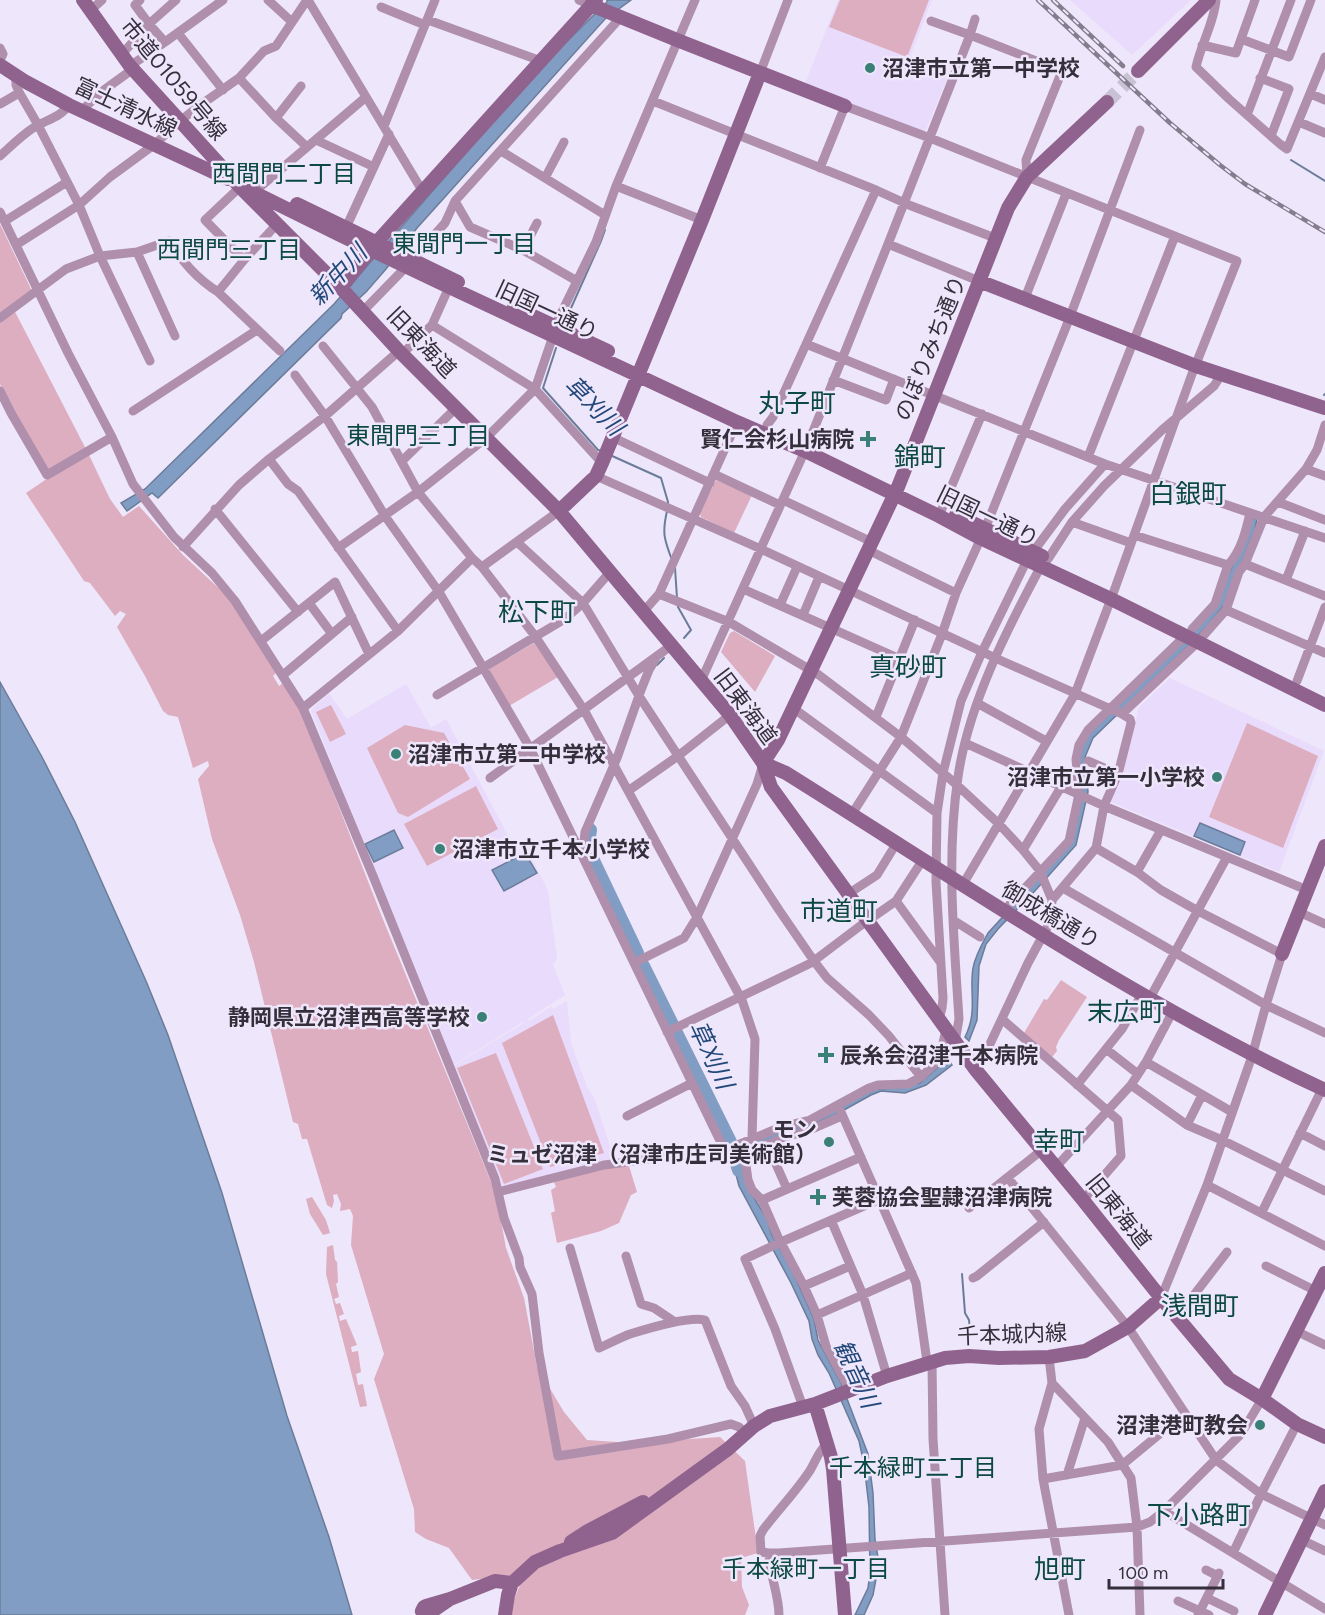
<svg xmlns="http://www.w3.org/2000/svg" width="1325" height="1615" viewBox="0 0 1325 1615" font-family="Figtree,'Noto Sans JP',sans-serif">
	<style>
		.built { fill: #e9dbfb }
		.green { fill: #ddadc0 }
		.water { fill: #829dc3; stroke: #6b7c9a; stroke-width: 1.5 }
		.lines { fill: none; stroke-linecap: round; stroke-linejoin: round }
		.stream { stroke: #6b7c9a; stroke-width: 2 }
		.river { stroke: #829dc3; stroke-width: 14 }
		.secondary-tunnel { stroke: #c9c1d4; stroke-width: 14; stroke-dasharray: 14 7; stroke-linecap: butt }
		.street { stroke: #af8fac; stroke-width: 9 }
		.secondary { stroke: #90638e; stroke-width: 14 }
		.rail-casing { stroke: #847d8d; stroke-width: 4.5 }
		.rail { stroke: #eee6fa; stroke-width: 2; stroke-dasharray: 7; stroke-linecap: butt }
		.poi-dot { fill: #3b8076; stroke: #eee6fa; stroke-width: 2 }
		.labels { text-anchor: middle; stroke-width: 5; stroke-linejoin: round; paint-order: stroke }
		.poi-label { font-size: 22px; font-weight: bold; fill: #352f3c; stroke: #eee6fa; text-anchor: start }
		.street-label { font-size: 22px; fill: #352f3c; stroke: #eee6fa }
		.neighbourhood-label { font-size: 24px; fill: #0c4942; stroke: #eee6fa }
		.water-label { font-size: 24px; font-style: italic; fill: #224879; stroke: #eee6fa }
		.quarter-label { font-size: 26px; fill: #0c4942; stroke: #eee6fa }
	</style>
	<rect width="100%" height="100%" fill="#eee6fa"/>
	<path class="built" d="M 838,0 L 932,0 L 909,60 L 949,75 L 925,132 L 804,86 Z
		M 1070,0 L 1191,0 L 1132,55 Z
		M 1170,678 L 1324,751 L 1279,872 L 1111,802 L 1128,751 L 1139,707 Z
		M 406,684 L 431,728 L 446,719 L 518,854 L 528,850 L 548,891 L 557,959 L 553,965 L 565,995 L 528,1019 L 529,1021 L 552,1006 L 553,1009 L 567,1001 L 571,1043 L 587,1087 L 594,1097 L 614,1158 L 506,1188 L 501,1184 L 453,1066 L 524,1023 L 523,1022 L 453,1065 L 363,844 L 311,710 L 329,693 L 347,719 Z"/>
	<path class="green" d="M 840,0 L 929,0 L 907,57 L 829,27 Z
		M 0,224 L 31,289 L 31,292 L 12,306 L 89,455 L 110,499 L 123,517 L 139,506 L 183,555 L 225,594 L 237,610 L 277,672 L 273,676 L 279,686 L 283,683 L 298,706 L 315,746 L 382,917 L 496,1194 L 506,1248 L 524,1298 L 537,1367 L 564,1412 L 587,1440 L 632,1443 L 720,1437 L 745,1461 L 758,1553 L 741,1558 L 742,1587 L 749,1605 L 745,1615 L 512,1615 L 514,1599 L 521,1583 L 502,1576 L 472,1580 L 449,1548 L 426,1539 L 415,1532 L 414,1509 L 374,1379 L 384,1354 L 351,1245 L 353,1216 L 350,1209 L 340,1211 L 341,1204 L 337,1194 L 333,1195 L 334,1201 L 332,1208 L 327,1205 L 307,1139 L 302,1139 L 298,1124 L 293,1122 L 254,962 L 240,915 L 212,839 L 198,779 L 209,766 L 208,761 L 193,768 L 178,717 L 168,715 L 163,711 L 145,676 L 117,627 L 126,614 L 120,611 L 115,616 L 90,583 L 84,581 L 26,493 L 51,476 L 17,419 L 0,384 Z
		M 716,480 L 752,495 L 734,533 L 701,517 L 700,513 Z
		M 734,631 L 775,656 L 755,692 L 721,652 L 730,633 Z
		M 534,643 L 558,677 L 509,706 L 489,669 Z
		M 331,705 L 346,734 L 330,742 L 316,712 Z
		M 1247,723 L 1318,756 L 1283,848 L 1209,817 Z
		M 405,725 L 444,733 L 470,779 L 408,817 L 398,813 L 367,748 Z
		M 476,786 L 498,829 L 427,866 L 404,824 Z
		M 1061,980 L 1087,997 L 1059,1040 L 1056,1047 L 1057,1051 L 1052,1057 L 1024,1033 L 1044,999 L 1047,1000 Z
		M 553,1015 L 604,1153 L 550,1167 L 502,1043 Z
		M 496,1053 L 543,1169 L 504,1184 L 457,1068 Z
		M 629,1166 L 637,1192 L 631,1195 L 619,1223 L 601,1231 L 557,1243 L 551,1213 L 555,1211 L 551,1190 L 556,1187 L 554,1182 L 608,1167 Z
		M 312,1197 L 326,1220 L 330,1233 L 323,1235 L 310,1214 L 306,1199 Z
		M 333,1245 L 335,1260 L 337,1262 L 338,1282 L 336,1284 L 339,1297 L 334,1299 L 336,1304 L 340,1303 L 344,1314 L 339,1316 L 340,1321 L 346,1319 L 357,1345 L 351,1347 L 352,1352 L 358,1351 L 361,1372 L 356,1374 L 358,1385 L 363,1384 L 367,1406 L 360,1407 L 326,1274 L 327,1247 Z"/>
	<path class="water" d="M 607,0 L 631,0 L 605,19 L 417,228 L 386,269 L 366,292 L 342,314 L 341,318 L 158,498 L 152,493 L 127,511 L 121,503 L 145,489 L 334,304 L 539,69 L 607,2 Z
		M 1252,518 L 1257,519 L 1255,529 L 1225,604 L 1208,625 L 1187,647 L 1093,738 L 1085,757 L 1088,792 L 1076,845 L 1034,892 L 998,929 L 986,944 L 979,966 L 977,1020 L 969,1041 L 965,1037 C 978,1011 969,993 973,968 C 975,956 982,944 988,933 L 1071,843 L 1078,757 L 1082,743 L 1093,729 L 1203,622 L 1229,574 Z
		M 0,682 L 42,757 L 75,822 L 146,981 L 168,1035 L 222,1193 L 287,1416 L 329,1537 L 352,1615 L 0,1615 Z
		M 1200,823 L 1245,842 L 1240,855 L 1194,836 Z
		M 394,830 L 403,848 L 374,862 L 365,844 Z
		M 525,853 L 537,873 L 504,891 L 492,870 Z
		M 948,1058 L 952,1065 L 926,1085 L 905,1093 L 881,1091 L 871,1095 L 835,1115 L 745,1153 L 748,1188 L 767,1219 L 772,1235 L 792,1270 L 814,1319 L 818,1340 L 841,1383 L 868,1454 L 873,1493 L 875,1540 L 879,1563 L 873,1595 L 864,1615 L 855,1615 L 868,1588 L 870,1572 L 869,1507 L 864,1464 L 859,1441 L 829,1373 L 818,1355 L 812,1339 L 809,1321 L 791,1283 L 739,1186 L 731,1155 L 738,1150 L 778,1131 L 876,1089 L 897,1088 L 920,1083 Z"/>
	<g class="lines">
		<path class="stream" d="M 1291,160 L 1325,181
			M 567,317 L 601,241 L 605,230
			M 556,348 L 543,388 L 598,450 L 602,451
			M 1324,395 L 1325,394
			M 610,455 L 661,478 L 668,502 L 668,505
			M 667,511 C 662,533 664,539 672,560
			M 675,568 L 677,598
			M 678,604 L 678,607 L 691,630 L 684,638
			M 657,665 L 664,658
			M 962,1274 L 965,1313 L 969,1320 L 970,1330"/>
		<path class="river" d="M 590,830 L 587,848 L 637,953
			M 643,966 L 730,1142 L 739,1170"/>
		<path class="secondary-tunnel" d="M 1107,102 L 1138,71"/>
		<path class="street" d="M 140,0 L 135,5 L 149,24 L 165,42 L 223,0
			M 268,0 L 292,22
			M 308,0 L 423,192
			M 579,0 L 591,5
			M 1216,0 C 1214,23 1201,44 1196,67 L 1229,99 L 1280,144 L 1287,149 L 1325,57
			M 1255,0 L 1241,39 L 1289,57 L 1311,0
			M 381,7 L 425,25
			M 90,11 L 102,0
			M 428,20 L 541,61
			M 931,21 L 970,35 L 975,19
			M 178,33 L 223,90
			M 1202,45 L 1236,53 L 1241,39
			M 0,48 L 3,54 L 0,60
			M 122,54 L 149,24 L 176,0
			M 130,66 L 165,42
			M 760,73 L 788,0
			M 16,75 L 16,85 L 19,92 L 38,125 L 79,205 L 100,256 L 150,361
			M 239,78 L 276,118 L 307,147
			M 1260,78 L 1289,89 L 1271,136
			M 1311,94 L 1325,100
			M 653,101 L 876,190 L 909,205 L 995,238
			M 0,104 L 19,93
			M 82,110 L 104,90 L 133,69
			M 1247,115 L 1291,0
			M 276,118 L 301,86
			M 1299,122 L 1325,133
			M 384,126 L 435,0
			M 316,140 L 374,167
			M 501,151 L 605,215
			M 0,156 C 11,146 21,136 33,128 C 46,120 61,117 69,105
			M 820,168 L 845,106 L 930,138 L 1237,261 L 1192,374 L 1114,591 L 1075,694 L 962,886
			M 545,178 L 564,142
			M 616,186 L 702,220
			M 240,187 L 205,220 L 244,260
			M 260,187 L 366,97
			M 455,201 L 470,227 L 523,250 L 577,281
			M 0,212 L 68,353 L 112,437 L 133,484 L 174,537 L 212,573 L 235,601 L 303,708 L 373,876 L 495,1179 L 504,1218 L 519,1258 L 520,1267 L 532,1294 L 539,1353 L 558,1456 L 668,1439 L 731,1424 L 739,1427 L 745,1433
			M 5,221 L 67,182
			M 344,232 L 389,134
			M 888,244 L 970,35 L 1062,71 L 1026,160 L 1027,177
			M 16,245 L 79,205 L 110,177 L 155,144 L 180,121 L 199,106 L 239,78 L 264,51 L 276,46 L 307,0
			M 523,250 L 537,223
			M 137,252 L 169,241 C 183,262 196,278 218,292 L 280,351
			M 413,259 L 445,223 L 455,201 L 621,17
			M 218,292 L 244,260 L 277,224
			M 1025,298 L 1066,194
			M 363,311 L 406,267
			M 0,318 L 66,269 L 100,256 L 137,252 L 175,336
			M 432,325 L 535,389 L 602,463
			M 555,326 L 596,242 L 616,186 L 695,0
			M 806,344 L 1105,464 L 1325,538
			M 323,346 L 372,407 L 418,492 L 472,558 L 482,567 L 535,636 L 584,710 L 742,1000 L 755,1039 L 752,1138
			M 402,354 L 432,325 L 449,287
			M 295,375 L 325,416 L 385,516 L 439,592 L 530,748 L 724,1149
			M 833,380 L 886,400 L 894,379
			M 0,391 L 11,413 L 47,475 L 112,437
			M 133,411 L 257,330
			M 767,425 L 773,417 L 876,190
			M 612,437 L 710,483
			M 1088,457 L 1175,236
			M 269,459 L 288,484 L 298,491 L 398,631
			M 402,461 L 457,407
			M 1306,469 L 1325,476
			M 714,474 L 780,505
			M 596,476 L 761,549 L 1002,661 L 1122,714 L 1130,719 L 1131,723 L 1118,774 L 1104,806 L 1096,848 L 1052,900
			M 783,500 L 872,542
			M 1278,502 L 1325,520
			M 215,509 L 298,612
			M 939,516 L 982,414
			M 1072,522 L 1131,543
			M 1134,535 L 1228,565
			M 517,542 L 583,603 L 639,696 L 779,910 L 814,961 L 827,978 L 869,1015 L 889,1036 L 921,1077
			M 183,547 L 239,485 L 269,459 L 325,416 L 399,351
			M 338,548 L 418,492 L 486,438 L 535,389 L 553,336
			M 868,550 L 956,593
			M 1033,552 L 1065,509 L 1105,464
			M 1048,559 L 1072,522 L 1104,486 L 1162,430 L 1214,386 L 1221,375
			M 1245,564 L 1325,596
			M 482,567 L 559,511
			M 1286,580 L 1305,531
			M 743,589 L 927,671
			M 659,594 L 729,622 L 819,675 L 901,737 L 957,785 L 999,824 L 1023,850 L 1040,871 L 1052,900 L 1051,915 L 1048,926 L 1028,963 L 982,1061 L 975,1069
			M 309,603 L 332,634
			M 780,605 L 797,567
			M 1226,610 L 1325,653
			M 644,611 L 659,594 L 737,422
			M 803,615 L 819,577
			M 1192,629 L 1215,604 L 1228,565 C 1241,551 1246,531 1250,513
			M 1204,635 L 1226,610 L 1239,572 L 1245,564 L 1264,517 L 1306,469 L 1317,450 L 1325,425
			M 261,641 L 335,582 L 369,654
			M 283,675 L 352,617
			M 701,681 L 808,444 L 888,244 L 979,281
			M 1297,681 L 1325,607
			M 437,695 L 565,619 L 583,603 L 610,572
			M 977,703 L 1046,741
			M 303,708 L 398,631 L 472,558
			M 793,708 L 937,813
			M 1122,714 L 1198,642
			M 876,717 L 915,620
			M 965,743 L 1104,806 L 1307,890
			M 1088,761 L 1118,774
			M 490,778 L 672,645
			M 628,791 L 678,756 L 730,715
			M 852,814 L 901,737 L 942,634 L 956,593 L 985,529 L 1066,327 L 1140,130
			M 1096,848 L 1137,872 L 1161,890 L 1198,911 L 1282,954 L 1266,1005 L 1252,1056 L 1207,1185 L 1161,1298
			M 580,850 L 584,842 L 585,832 L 617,758 L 641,690 L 649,670 L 655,660
			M 1023,850 L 1061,787
			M 1137,872 L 1161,830
			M 1063,888 L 1266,1005 L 1325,1033
			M 848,894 L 877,875 L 896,844
			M 896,901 L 941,963
			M 1005,912 L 1010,904 L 1069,841 L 1079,794 L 1076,759 L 1079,745 L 1088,730 L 1185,636
			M 1299,912 L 1325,924
			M 953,920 L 980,937
			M 634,963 L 684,938 L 697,917 L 757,784 L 763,764
			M 1150,998 L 1227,857
			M 1002,1019 L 1118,1120 L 1121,1156 L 1083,1200
			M 939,1020 L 942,1008 L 943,998 L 936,882 L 937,813 L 943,773 L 961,701 L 982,652 L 1027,560
			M 667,1032 L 811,963 L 860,926 L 896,901 L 922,861
			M 955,1042 L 959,1019 C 954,938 946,858 958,777 C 968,706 1007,629 1041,566
			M 1106,1049 L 1138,1074
			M 1146,1062 L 1232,1112
			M 1077,1085 L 1122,1029 L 1142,994
			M 1131,1085 L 1187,1125 L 1222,1140 L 1325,1191
			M 841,1112 L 916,1283 L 927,1362
			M 627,1116 L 692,1083
			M 842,1116 L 810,1130 L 782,1138 L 753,1152 L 748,1154 L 746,1165 L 748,1180 L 752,1190 L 762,1200 L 778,1237 L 804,1286 L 817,1315 L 826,1346 L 850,1391
			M 1187,1125 L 1202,1095
			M 1300,1133 L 1325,1146
			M 767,1144 L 787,1189
			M 1056,1167 L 1131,1085 L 1146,1062 L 1173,1011
			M 1008,1178 L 1128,1327 L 1216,1460 L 1261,1494 L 1325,1525
			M 1207,1185 L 1325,1246
			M 498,1192 L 604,1165 L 643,1160 L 694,1150 L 728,1149 L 781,1127 L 810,1120 L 869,1088 L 878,1085 L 908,1084 L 921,1077 L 939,1060 L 946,1030
			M 762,1200 L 861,1157
			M 969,1208 L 1042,1150
			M 1262,1212 L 1322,1089
			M 831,1220 L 863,1295 L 887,1376
			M 570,1248 L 599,1348 C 609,1344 619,1338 630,1334 C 646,1329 689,1316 705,1320 L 731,1386 L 745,1406 L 754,1426
			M 626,1256 L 641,1304 L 654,1308 L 675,1322
			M 1266,1266 L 1316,1291
			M 973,1278 L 977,1276 L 1044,1222
			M 804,1286 L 850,1266
			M 817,1315 L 912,1273
			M 1177,1317 L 1227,1252
			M 1296,1331 L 1325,1345
			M 1049,1357 L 1052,1383 L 1039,1429 L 1043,1479 L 1069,1615
			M 932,1361 L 933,1439 L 945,1615
			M 1052,1383 L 1108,1442 L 1131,1478 L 1137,1527 L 1140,1615
			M 803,1407 L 775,1329 L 745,1259 L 781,1242 L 880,1199
			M 827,1444 C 818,1451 815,1463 809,1472 C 795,1493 778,1510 763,1530 L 760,1536 L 761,1552 L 769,1553 L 779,1553 L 1137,1527 L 1150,1522 L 1164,1511 L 1241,1434 L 1262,1399
			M 1067,1475 L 1085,1418
			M 1043,1479 L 1122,1465 L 1185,1413
			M 1164,1511 L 1325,1609
			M 1302,1540 L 1325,1551
			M 769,1553 C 769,1574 779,1594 779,1615
			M 1233,1553 L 1261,1494 L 1297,1424
			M 1206,1570 L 1218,1576
			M 1207,1598 L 1234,1611
			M 1178,1601 L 1209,1615
			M 1198,1615 L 1219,1573"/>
		<path class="secondary" d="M 83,0 L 130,66 L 240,187 L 341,288 L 399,351 L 559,511 L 730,715 L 763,763 L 771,787 L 975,1069 L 1083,1200 L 1161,1298 L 1229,1379 L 1262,1399 L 1297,1424 L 1325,1437
			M 591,5 L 677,40 L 845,106
			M 0,65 L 26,82 L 69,105 L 228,179
			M 1138,71 L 1209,0
			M 1107,102 L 1027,177 L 1008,208 L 898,487 L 778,740 L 763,763 L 786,773 C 962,883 1136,1002 1325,1090
			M 247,189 L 342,236 L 449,287 L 737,422 L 805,451 L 939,516 L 980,538 L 1111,599 L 1325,705
			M 297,204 L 458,282
			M 979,281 L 1196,366 L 1325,408
			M 341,288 L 377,242 L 596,0
			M 514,307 L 608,351
			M 559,511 L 596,476 L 602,463 L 702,220 L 760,73
			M 956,515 L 1042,556
			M 1282,954 L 1325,846
			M 1262,1399 L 1325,1273
			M 815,1404 L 831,1457 L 833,1469 L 845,1615
			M 571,1542 L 588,1531 L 643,1502
			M 450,1599 L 431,1612 L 426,1614 L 422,1611 L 424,1607 L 426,1606 L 450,1599 L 495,1581 L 512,1583
			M 505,1615 L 508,1595 L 512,1583 L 535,1562 L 560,1551 L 612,1533 L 728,1449 L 754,1426 L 770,1416 L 815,1404 L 887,1376 L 945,1358 L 969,1356 L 999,1358 L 1049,1357 L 1085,1351 L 1128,1327 L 1161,1298
			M 1265,1615 L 1325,1491"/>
		<g class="rail-casing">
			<path id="rail" d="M 1038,0 L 1170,123 L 1220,165 L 1245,184 L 1325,232
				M 1053,0 L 1123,66"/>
		</g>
		<use href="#rail" class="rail"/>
	</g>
	<g class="poi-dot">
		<circle cx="870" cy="68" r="6"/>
		<path d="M865 430h6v6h6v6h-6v6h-6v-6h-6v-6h6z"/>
		<circle cx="396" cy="754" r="6"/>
		<circle cx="1217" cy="777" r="6"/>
		<circle cx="440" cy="849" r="6"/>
		<circle cx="482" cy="1017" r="6"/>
		<path d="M823 1046h6v6h6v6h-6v6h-6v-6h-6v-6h6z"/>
		<circle cx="829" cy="1142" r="6"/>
		<path d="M815 1188h6v6h6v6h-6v6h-6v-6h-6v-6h6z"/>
		<circle cx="1260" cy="1425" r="6"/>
	</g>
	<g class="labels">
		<g class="poi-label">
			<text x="882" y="76">沼津市立第一中学校</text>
			<text x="854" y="447" text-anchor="end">賢仁会杉山病院</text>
			<text x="408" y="762">沼津市立第二中学校</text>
			<text x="1205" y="785" text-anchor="end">沼津市立第一小学校</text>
			<text x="452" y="857">沼津市立千本小学校</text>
			<text x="470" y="1025" text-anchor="end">静岡県立沼津西高等学校</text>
			<text x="840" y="1063">辰糸会沼津千本病院</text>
			<text x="817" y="1137" text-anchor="end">モン<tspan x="817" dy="25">ミュゼ沼津（沼津市庄司美術館）</tspan></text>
			<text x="832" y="1205">芙蓉協会聖隷沼津病院</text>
			<text x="1248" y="1433" text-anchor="end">沼津港町教会</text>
		</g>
		<g class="street-label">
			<text transform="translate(174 79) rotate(50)" y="8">市道01059号線</text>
			<text transform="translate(126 107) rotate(25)" y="8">富士清水線</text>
			<text transform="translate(547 310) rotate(25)" y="8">旧国一通り</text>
			<text transform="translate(422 342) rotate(46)" y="8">旧東海道</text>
			<text transform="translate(930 348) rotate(-68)" y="8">のぼりみち通り</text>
			<text transform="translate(988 516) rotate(26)" y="8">旧国一通り</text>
			<text transform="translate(746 706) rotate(53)" y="8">旧東海道</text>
			<text transform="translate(1051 915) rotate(31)" y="8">御成橋通り</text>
			<text transform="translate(1119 1211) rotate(51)" y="8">旧東海道</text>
			<text transform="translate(1012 1334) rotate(-2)" y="8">千本城内線</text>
		</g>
		<g class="neighbourhood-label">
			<text x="284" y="182">西間門二丁目</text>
			<text x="464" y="252">東間門一丁目</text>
			<text x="229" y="258">西間門三丁目</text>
			<text x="418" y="444">東間門三丁目</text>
			<text x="913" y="1476">千本緑町二丁目</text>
			<text x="806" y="1577">千本緑町一丁目</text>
		</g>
		<g class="water-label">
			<text transform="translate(338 275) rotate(-47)" y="8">新中川</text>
			<text transform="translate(594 406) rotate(45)" y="8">草刈川</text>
			<text transform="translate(711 1055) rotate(65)" y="8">草刈川</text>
			<text transform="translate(856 1374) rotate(65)" y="8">観音川</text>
		</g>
		<g class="quarter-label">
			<text x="797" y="412">丸子町</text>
			<text x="920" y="466">錦町</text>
			<text x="1188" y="503">白銀町</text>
			<text x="537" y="621">松下町</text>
			<text x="908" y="676">真砂町</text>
			<text x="839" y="920">市道町</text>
			<text x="1126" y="1021">末広町</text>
			<text x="1059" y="1150">幸町</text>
			<text x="1200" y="1315">浅間町</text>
			<text x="1199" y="1524">下小路町</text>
			<text x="1060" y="1578">旭町</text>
		</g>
	</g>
	<path d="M1109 1579v9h114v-9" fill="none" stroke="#352f3c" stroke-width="3"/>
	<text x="1118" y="1579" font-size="18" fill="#352f3c" stroke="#eee6fa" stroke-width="4.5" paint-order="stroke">100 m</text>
</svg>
